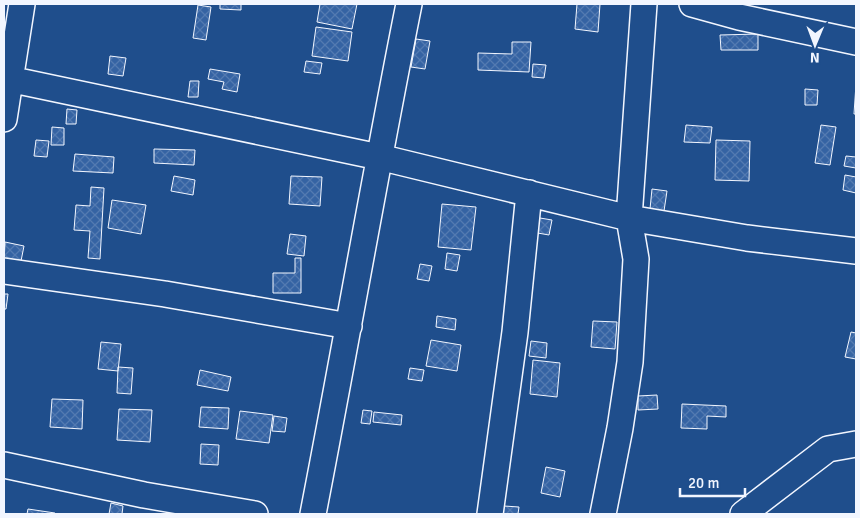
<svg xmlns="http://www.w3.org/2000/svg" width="860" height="518" viewBox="0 0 860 518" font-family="Signika,sans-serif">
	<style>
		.building { fill: url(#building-cross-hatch); stroke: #f2f6ff }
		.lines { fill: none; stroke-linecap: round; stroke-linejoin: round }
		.minor-casing { stroke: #f2f6ff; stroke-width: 28 }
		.minor { stroke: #1f4e8c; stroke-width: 25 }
	</style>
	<defs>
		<pattern id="building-cross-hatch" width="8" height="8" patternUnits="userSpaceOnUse" patternTransform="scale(1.25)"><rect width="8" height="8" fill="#3563a3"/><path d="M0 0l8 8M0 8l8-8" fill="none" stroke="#537ab1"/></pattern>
	</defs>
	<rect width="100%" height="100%" fill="#1f4e8c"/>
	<path class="building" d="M 220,4 L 241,4 L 241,10 L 220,9 Z
		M 320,4 L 357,4 L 352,29 L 317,22 Z
		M 577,4 L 600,4 L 598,32 L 575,29 Z
		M 198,5 L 211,7 L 206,40 L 193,38 Z
		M 316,27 L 352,32 L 348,61 L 312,56 Z
		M 758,34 L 758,50 L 721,50 L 720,35 Z
		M 416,39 L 430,41 L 425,69 L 411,67 Z
		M 512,42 L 531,42 L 529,72 L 478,70 L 478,53 L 512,54 Z
		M 110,56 L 126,58 L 123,76 L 108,74 Z
		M 306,61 L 322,63 L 320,74 L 304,72 Z
		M 533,64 L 546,65 L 544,78 L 532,77 Z
		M 210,69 L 240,74 L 237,92 L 222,89 L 224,82 L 208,79 Z
		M 190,81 L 199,81 L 198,97 L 188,97 Z
		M 856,84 L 856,114 L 854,114 Z
		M 805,89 L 818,90 L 817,105 L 805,105 Z
		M 67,109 L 77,110 L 76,124 L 66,124 Z
		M 686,125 L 712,127 L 710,143 L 684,142 Z
		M 821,125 L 836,127 L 830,165 L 815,163 Z
		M 52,127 L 64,128 L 64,145 L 51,145 Z
		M 36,140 L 49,141 L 47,157 L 34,156 Z
		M 716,140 L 750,141 L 749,181 L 715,180 Z
		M 154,149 L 195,150 L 194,165 L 154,163 Z
		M 75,154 L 114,157 L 113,173 L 73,171 Z
		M 846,156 L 856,157 L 856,168 L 844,166 Z
		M 845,175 L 856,177 L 856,193 L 843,190 Z
		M 174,176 L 195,180 L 193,195 L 171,191 Z
		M 291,176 L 322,177 L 320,206 L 289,204 Z
		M 91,187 L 104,188 L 100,259 L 88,258 L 90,231 L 74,230 L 76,205 L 90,206 Z
		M 652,189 L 667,191 L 664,211 L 650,209 Z
		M 112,200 L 146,205 L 141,234 L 108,228 Z
		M 442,204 L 476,207 L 471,250 L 438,247 Z
		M 534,217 L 552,220 L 549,235 L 532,232 Z
		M 290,234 L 306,236 L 304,256 L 287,254 Z
		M 5,242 L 24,246 L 20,266 L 4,263 Z
		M 447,253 L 460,255 L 457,271 L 445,269 Z
		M 295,258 L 301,258 L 301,293 L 273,293 L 273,273 L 295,273 Z
		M 420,264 L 432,266 L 429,281 L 417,279 Z
		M 4,294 L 8,294 L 6,309 L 4,309 Z
		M 437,316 L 456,319 L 455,330 L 436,327 Z
		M 593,321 L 617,322 L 615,349 L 591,347 Z
		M 851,332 L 856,333 L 856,359 L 845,357 Z
		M 431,340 L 461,345 L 457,371 L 426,366 Z
		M 531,341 L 547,343 L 546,358 L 529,356 Z
		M 101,342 L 121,344 L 118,371 L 98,369 Z
		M 533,360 L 560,363 L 557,397 L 530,394 Z
		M 118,367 L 133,368 L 131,394 L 117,393 Z
		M 410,368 L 424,370 L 422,381 L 408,379 Z
		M 200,370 L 231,377 L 228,391 L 197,385 Z
		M 657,395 L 658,409 L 638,410 L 638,396 Z
		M 52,399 L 83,400 L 82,429 L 50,427 Z
		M 682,404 L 726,406 L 726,417 L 707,416 L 707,429 L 681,428 Z
		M 201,407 L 229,408 L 228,429 L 199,427 Z
		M 119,409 L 152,410 L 150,442 L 117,440 Z
		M 363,410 L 372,411 L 370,424 L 361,423 Z
		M 240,411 L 273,415 L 269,443 L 236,439 Z
		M 374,412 L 402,415 L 401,425 L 373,422 Z
		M 274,416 L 287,418 L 285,432 L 272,431 Z
		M 201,444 L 219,445 L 218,465 L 200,464 Z
		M 546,467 L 565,471 L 560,497 L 541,493 Z
		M 111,503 L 123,506 L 122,514 L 109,514 Z
		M 504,506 L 519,507 L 518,514 L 503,514 Z
		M 28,509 L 55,513 L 55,514 L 27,514 Z"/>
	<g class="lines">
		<g class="minor-casing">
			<path id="minor" d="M 692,4 L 739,17 L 856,42
				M 4,78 L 379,157 L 629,218 L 747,238 L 856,251
				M 4,119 L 22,4
				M 4,271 L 165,294 L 349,326
				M 4,465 L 144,495 L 255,514
				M 313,514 C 346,344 375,174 409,4
				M 490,514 L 515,332 L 529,193
				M 603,514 L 620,428 L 630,362 L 636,259 L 629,218 L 644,4
				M 743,514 L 828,449 L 856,444"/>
		</g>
		<use href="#minor" class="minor"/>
	</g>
	<rect width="860" height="518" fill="none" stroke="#f2f6ff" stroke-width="10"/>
	<g transform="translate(815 45) rotate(181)" stroke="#1f4e8c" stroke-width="4" paint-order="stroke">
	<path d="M0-4L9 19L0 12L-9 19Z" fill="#f2f6ff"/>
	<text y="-8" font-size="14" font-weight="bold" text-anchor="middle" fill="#f2f6ff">N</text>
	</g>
	<path d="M680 488v8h65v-8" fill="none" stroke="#f2f6ff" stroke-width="2.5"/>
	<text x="688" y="488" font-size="15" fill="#f2f6ff" stroke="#1f4e8c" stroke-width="4" paint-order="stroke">20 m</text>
</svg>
